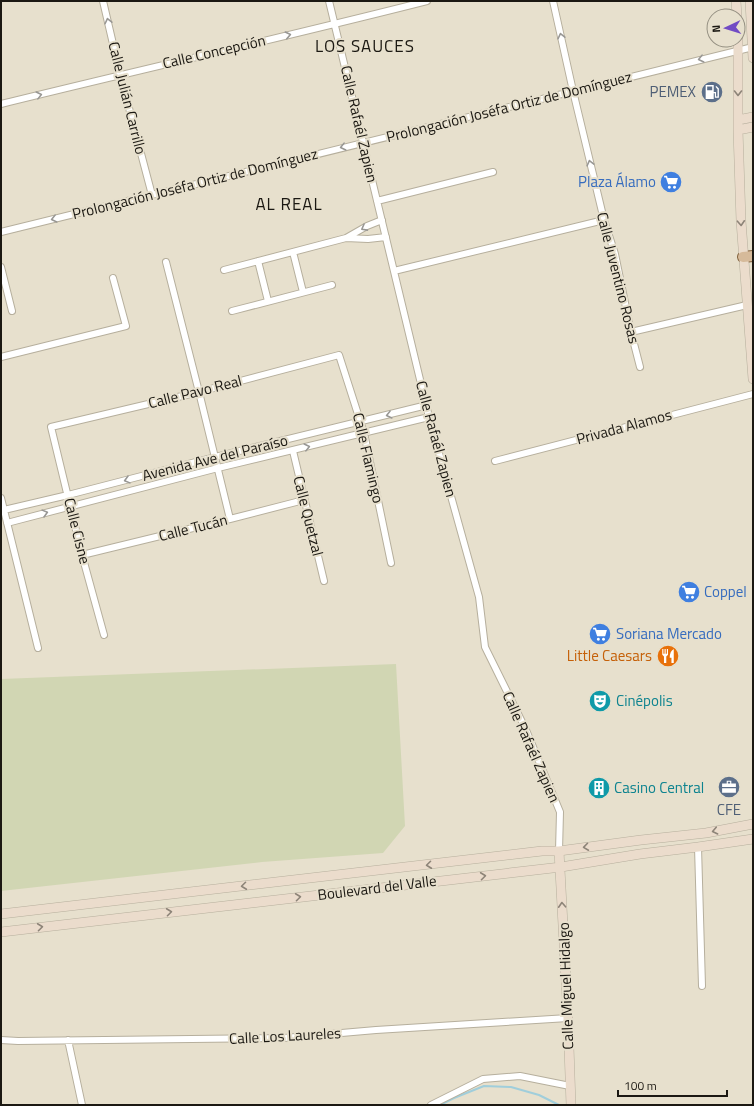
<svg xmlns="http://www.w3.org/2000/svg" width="754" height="1106" viewBox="0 0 754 1106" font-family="'Titillium Web',sans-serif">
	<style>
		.green { fill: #d1d6b3 }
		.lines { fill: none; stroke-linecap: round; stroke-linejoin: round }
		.stream { stroke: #a0cedb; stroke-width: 2 }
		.street-casing { stroke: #b6af9d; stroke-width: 8 }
		.secondary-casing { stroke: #b6af9d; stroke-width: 10 }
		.primary-casing { stroke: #83633e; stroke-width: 12 }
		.street { stroke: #fff; stroke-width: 6 }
		.secondary { stroke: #ebdccc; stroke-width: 9 }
		.primary { stroke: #d6ba9a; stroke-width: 10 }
		.oneway { stroke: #989794 }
		.oneway2 { stroke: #8d8478 }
		.labels { text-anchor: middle; stroke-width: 4; stroke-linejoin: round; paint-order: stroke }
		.street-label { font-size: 15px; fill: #1b1812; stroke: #e7e0cd }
		.service-label { font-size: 15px; fill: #4e5e75; stroke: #e7e0cd; text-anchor: end }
		.shop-label { font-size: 15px; fill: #366cbe; stroke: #e7e0cd; text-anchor: start }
		.food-label { font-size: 15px; fill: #c56008; stroke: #e7e0cd; text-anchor: end }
		.culture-label { font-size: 15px; fill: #0d838f; stroke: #e7e0cd; text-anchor: start }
		.quarter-label { font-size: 17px; letter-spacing: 1px; fill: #1b1812; stroke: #e7e0cd }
	</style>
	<rect width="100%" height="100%" fill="#e7e0cd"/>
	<path class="green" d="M 396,664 L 405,826 L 383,853 L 262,862 L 1,891 L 1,679 Z"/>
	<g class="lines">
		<path class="stream" d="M 440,1105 L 454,1098 L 484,1086 L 511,1087 L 539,1095 L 559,1105"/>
		<g class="street-casing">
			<path id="street" d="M 103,1 L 120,74 L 152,195
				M 329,1 L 429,417 L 479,597 L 485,647 L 526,730 L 560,812 L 559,851
				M 553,1 L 573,91 L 604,220 L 615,254 L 631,332 L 640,367
				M 1,104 C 143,69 285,37 427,1
				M 377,201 L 493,172
				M 1,232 L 753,47
				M 346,238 L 367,226 L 382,220
				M 293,252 L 303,292
				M 258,261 L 268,301
				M 166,262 L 199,392 L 230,519
				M 1,267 L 12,311
				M 224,270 L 346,238 L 368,239 L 386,237
				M 394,271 L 604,220
				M 232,311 L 332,285
				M 631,332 L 747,305
				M 1,357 L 126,326 L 113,278
				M 293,451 L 324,581
				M 495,461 L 753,394
				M 1,498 L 38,648
				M 4,510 L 68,495 L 215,457 L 427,405
				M 7,523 L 218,468 L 429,417
				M 82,555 L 230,519 L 304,500
				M 104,635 L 82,555 L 51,427 L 199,392 L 339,355 L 364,433 L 391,563
				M 698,847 L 702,986
				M 1,1040 L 18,1041 L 284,1038 L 376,1030 L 568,1018
				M 68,1040 L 82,1105
				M 431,1105 L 483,1079 L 520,1076 L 570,1086"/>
		</g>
		<g class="secondary-casing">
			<path id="secondary" d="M 736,1 L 737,16
				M 750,1 L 753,58
				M 738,40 L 738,130 L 741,221 L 753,379
				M 738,120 L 753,117
				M 738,130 L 753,127
				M 559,851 L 568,1018 L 571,1105
				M 1,914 L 542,851 L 559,851 L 641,840 L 706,833 L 753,824
				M 1,932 L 561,867 L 640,854 L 698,847 L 753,839"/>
		</g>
		<g class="primary-casing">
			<path id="primary" d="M 743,257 L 753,256"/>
		</g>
		<use href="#street" class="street"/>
		<use href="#secondary" class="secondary"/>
		<use href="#primary" class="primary"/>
	</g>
	<defs><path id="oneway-chevron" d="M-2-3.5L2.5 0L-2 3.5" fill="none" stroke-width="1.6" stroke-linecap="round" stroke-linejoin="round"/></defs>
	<g class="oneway">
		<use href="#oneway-chevron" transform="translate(108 21) rotate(-103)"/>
		<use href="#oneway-chevron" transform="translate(288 35) rotate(-13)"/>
		<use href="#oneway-chevron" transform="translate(561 36) rotate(-103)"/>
		<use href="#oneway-chevron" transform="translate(701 59) rotate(166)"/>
		<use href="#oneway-chevron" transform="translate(39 95) rotate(-14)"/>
		<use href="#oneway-chevron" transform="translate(343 147) rotate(166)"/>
		<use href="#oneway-chevron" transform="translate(590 163) rotate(-104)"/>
		<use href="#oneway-chevron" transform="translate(54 219) rotate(166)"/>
		<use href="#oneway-chevron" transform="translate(364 228) rotate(151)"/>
		<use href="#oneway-chevron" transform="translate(389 415) rotate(166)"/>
		<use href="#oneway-chevron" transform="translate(307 447) rotate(-14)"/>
		<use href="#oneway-chevron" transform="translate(127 480) rotate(165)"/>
		<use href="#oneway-chevron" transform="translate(45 513) rotate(-15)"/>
	</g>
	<g class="oneway2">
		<use href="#oneway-chevron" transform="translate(738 93) rotate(90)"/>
		<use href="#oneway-chevron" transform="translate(741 223) rotate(87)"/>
		<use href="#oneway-chevron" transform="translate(715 831) rotate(168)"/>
		<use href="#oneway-chevron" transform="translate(586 847) rotate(172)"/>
		<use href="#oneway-chevron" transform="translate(429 865) rotate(173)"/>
		<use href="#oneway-chevron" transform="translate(483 876) rotate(-7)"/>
		<use href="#oneway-chevron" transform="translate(244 886) rotate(173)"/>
		<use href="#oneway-chevron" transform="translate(298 897) rotate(-7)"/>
		<use href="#oneway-chevron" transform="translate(562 905) rotate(-93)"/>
		<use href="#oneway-chevron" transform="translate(169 912) rotate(-7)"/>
		<use href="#oneway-chevron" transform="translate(40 927) rotate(-7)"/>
	</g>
	<defs>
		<g id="fuel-disc" transform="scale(1.15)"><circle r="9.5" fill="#5c6f8a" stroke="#e7e0cd"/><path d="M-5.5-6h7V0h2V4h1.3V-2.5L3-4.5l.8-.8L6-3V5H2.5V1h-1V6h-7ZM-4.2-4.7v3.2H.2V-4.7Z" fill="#fff"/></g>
		<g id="supermarket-disc" transform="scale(1.15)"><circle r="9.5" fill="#3f7fe0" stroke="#e7e0cd"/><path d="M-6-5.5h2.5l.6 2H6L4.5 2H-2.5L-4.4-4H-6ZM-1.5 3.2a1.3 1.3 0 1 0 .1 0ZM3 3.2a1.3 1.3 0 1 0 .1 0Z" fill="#fff"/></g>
		<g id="restaurant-disc" transform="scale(1.15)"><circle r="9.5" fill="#e8710a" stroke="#e7e0cd"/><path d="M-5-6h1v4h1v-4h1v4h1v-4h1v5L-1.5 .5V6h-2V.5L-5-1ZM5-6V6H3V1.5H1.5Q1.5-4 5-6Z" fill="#fff"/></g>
		<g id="theatre-disc" transform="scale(1.15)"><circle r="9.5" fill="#0f9aa8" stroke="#e7e0cd"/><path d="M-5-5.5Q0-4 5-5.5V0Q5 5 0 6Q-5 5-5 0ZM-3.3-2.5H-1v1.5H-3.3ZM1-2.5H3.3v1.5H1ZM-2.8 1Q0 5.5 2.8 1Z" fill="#fff"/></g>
		<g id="office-disc" transform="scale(1.15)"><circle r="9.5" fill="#5c6f8a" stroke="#e7e0cd"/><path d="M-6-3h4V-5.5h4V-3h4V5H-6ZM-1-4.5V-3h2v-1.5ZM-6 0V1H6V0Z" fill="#fff"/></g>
		<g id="building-disc" transform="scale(1.15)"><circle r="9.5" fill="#0f9aa8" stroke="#e7e0cd"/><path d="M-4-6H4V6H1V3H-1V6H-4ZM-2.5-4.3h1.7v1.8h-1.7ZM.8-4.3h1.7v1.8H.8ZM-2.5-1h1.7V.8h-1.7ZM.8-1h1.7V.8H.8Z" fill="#fff"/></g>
	</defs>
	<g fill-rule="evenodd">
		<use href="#fuel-disc" x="712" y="92"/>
		<use href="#supermarket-disc" x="671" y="182"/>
		<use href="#supermarket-disc" x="689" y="592"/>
		<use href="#supermarket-disc" x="600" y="634"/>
		<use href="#restaurant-disc" x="668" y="656"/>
		<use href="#theatre-disc" x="600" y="701"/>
		<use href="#office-disc" x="729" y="787"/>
		<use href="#building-disc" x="599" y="788"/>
	</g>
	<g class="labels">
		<g class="street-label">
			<text transform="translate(214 52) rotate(-13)" y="5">Calle Concepción</text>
			<text transform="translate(127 98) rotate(76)" y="5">Calle Julián Carrillo</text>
			<text transform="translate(509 107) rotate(-14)" y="5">Prolongación Joséfa Ortiz de Domínguez</text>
			<text transform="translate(359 124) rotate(77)" y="5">Calle Rafaél Zapien</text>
			<text transform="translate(195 184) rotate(-14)" y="5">Prolongación Joséfa Ortiz de Domínguez</text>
			<text transform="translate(618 278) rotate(76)" y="5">Calle Juventino Rosas</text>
			<text transform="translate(195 392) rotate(-14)" y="5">Calle Pavo Real</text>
			<text transform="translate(624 427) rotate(-15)" y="5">Privada Alamos</text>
			<text transform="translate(436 439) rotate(75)" y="5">Calle Rafaél Zapien</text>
			<text transform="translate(215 458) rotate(-14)" y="5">Avenida Ave del Paraíso</text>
			<text transform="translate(368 458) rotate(77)" y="5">Calle Flamingo</text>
			<text transform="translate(308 516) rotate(76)" y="5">Calle Quetzal</text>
			<text transform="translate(193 528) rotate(-14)" y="5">Calle Tucán</text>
			<text transform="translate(77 531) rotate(76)" y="5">Calle Cisne</text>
			<text transform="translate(531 747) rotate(66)" y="5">Calle Rafaél Zapien</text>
			<text transform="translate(377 888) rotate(-7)" y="5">Boulevard del Valle</text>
			<text transform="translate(566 986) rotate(-92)" y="5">Calle Miguel Hidalgo</text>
			<text transform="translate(285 1036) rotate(-3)" y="5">Calle Los Laureles</text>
		</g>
		<g class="service-label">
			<text x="696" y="97">PEMEX</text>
			<text x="729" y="815" text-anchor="middle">CFE</text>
		</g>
		<g class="shop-label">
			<text x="656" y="187" text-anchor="end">Plaza Álamo</text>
			<text x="704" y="597">Coppel</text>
			<text x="616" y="639">Soriana Mercado</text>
		</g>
		<g class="food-label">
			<text x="652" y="661">Little Caesars</text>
		</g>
		<g class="culture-label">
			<text x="616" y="706">Cinépolis</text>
			<text x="614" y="793">Casino Central</text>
		</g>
		<g class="quarter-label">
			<text x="365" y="52">LOS SAUCES</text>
			<text x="289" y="210">AL REAL</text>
		</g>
	</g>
	<rect width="754" height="1106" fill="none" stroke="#1b1812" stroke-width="4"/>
	<g transform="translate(726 28) rotate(266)"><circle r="19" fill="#e7e0cd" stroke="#959082"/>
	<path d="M0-3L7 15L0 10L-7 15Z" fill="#714bc4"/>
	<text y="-6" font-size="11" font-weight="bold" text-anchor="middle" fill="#1b1812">N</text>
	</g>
	<path d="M618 1090v6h109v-6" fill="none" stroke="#1b1812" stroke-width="2"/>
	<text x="624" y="1090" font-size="12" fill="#1b1812" stroke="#e7e0cd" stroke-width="3" paint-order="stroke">100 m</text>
</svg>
